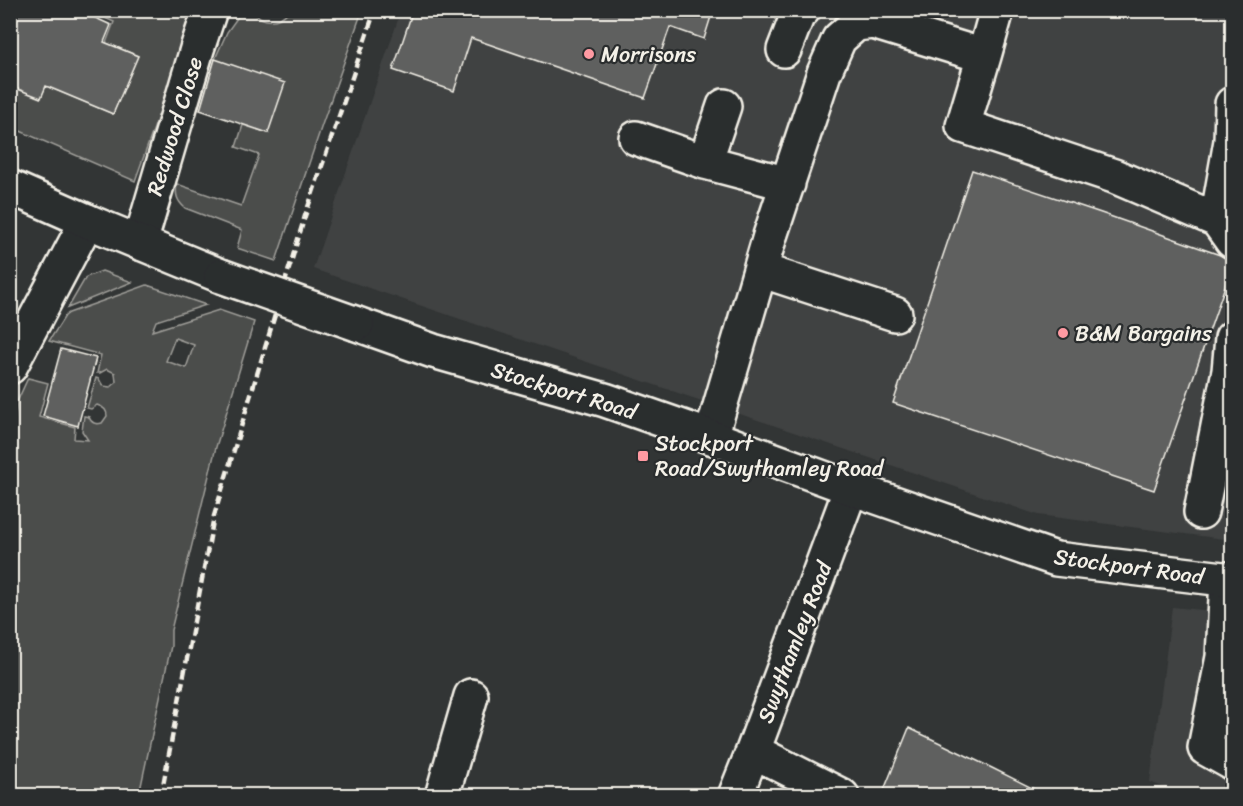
<svg xmlns="http://www.w3.org/2000/svg" width="1243" height="806" viewBox="0 0 1243 806" font-family="Sriracha,sans-serif">
	<style>
		.built { fill: #404242 }
		.green { fill: #4b4d4c; stroke: #a09f9a; stroke-width: 1.5; fill-rule: evenodd }
		.building { fill: #5f605f; stroke: #f4f1e8; stroke-width: 1.5 }
		.lines { fill: none; stroke-linecap: round; stroke-linejoin: round }
		.minor-casing { stroke: #f4f1e8; stroke-width: 38 }
		.major-casing { stroke: #f4f1e8; stroke-width: 38 }
		.minor { stroke: #2a2d2e; stroke-width: 33 }
		.major { stroke: #2a2d2e; stroke-width: 33 }
		.rail { stroke: #f4f1e8; stroke-width: 4.5; stroke-dasharray: 9 4.5; stroke-linecap: butt }
		.major-bridge-casing { stroke: #f4f1e8; stroke-width: 38; stroke-linecap: butt }
		.major-bridge { stroke: #2a2d2e; stroke-width: 33 }
		.poi-dot { fill: #ff9aa2; stroke: #2a2d2e; stroke-width: 2 }
		.labels { text-anchor: middle; stroke-width: 4.5; stroke-linejoin: round; paint-order: stroke }
		.poi-label { font-size: 22px; fill: #f4f1e8; stroke: #2a2d2e; text-anchor: start }
		.street-label { font-size: 22px; fill: #f4f1e8; stroke: #2a2d2e }
	</style>
	<rect width="100%" height="100%" fill="#323535"/>
	<filter id="ink" filterUnits="userSpaceOnUse"><feTurbulence type="fractalNoise" baseFrequency=".0167" numOctaves="2"/><feDisplacementMap in="SourceGraphic" scale="12" xChannelSelector="R" yChannelSelector="G"/><feConvolveMatrix kernelMatrix="1 2 1 2 8 2 1 2 1" color-interpolation-filters="sRGB"/></filter>
	<g filter="url(#ink)">
		<path class="built" d="M 401,11 L 1232,11 L 1232,540 L 1038,515 L 313,269 Z
			M 1172,607 L 1232,613 L 1232,795 L 1183,795 L 1150,782 Z"/>
		<path class="green" d="M 89,11 L 196,11 L 135,181 L 11,127 L 10,93 L 15,95 L 18,89 L 40,98 L 46,86 L 113,114 L 138,56 L 106,43 L 114,22 Z
			M 242,11 L 253,11 C 263,24 278,23 289,11 L 362,11 L 322,125 L 276,261 L 237,248 L 242,230 L 185,208 C 177,201 175,195 177,184 L 241,206 L 259,155 L 236,147 L 243,125 L 268,133 L 215,59 L 227,32 Z
			M 102,271 L 132,282 L 68,308 L 86,277 Z
			M 147,285 L 206,305 L 156,321 L 152,331 L 219,310 L 254,322 L 216,447 L 171,630 L 171,646 L 139,795 L 11,795 L 10,447 L 17,402 L 28,378 L 48,383 L 39,417 L 75,427 L 74,439 L 88,440 L 82,431 L 84,416 L 89,417 C 91,423 96,425 102,423 L 107,416 C 107,410 104,407 97,405 L 91,409 L 87,408 L 96,378 L 99,379 L 103,386 L 110,387 L 116,382 L 115,373 L 107,369 L 100,373 L 97,373 L 101,355 L 49,341 L 65,316 L 69,313 ZM 175,338 L 194,345 L 186,368 L 166,361 Z"/>
		<path class="building" d="M 10,10 L 78,10 L 111,25 L 104,42 L 138,56 L 113,114 L 46,86 L 41,98 L 10,86 Z
			M 413,10 L 713,10 L 704,39 L 670,27 L 645,98 L 471,38 L 454,91 L 393,70 Z
			M 215,59 L 285,83 L 268,133 L 200,110 Z
			M 972,170 L 1101,213 L 1220,255 L 1225,258 L 1233,260 L 1233,263 L 1154,490 L 893,403 Z
			M 61,349 L 96,358 L 78,426 L 43,416 Z
			M 909,728 L 992,768 L 1046,795 L 882,795 Z"/>
		<g class="lines">
			<g class="minor-casing">
				<path id="minor" d="M 784,50 L 798,14 L 803,10
					M 984,56 L 963,126 L 1114,176 L 1217,220
					M 1232,104 L 1231,141 L 1217,220 L 1232,241
					M 636,138 L 705,162 L 788,184
					M 705,162 L 724,106
					M 140,243 L 197,49 L 210,10
					M 760,270 L 895,314
					M 10,367 L 87,221
					M 711,437 L 770,236 L 824,73 L 839,39 L 856,24 L 873,22 L 984,56 L 997,10
					M 1201,512 L 1229,371 L 1232,338
					M 1227,579 L 1223,657 L 1205,748 L 1232,763
					M 753,751 L 842,796
					M 442,796 L 471,696
					M 735,796 L 753,751 L 851,488"/>
			</g>
			<g class="major-casing">
				<path id="major" d="M 10,187 L 87,221 L 221,276
					M 357,324 L 433,351 L 605,400 L 711,437 L 851,488 L 1056,559 L 1232,580"/>
			</g>
			<use href="#minor" class="minor"/>
			<use href="#major" class="major"/>
			<path class="rail" d="M 161,796 L 214,516 L 305,216 L 375,10"/>
			<g class="major-bridge-casing">
				<path id="major-bridge" d="M 221,276 L 357,324"/>
			</g>
			<use href="#major-bridge" class="major-bridge"/>
		</g>
	</g>
	<g class="poi-dot">
		<circle cx="589" cy="54" r="6"/>
		<circle cx="1063" cy="333" r="6"/>
		<rect x="637" y="450" width="12" height="12" rx="3"/>
	</g>
	<g class="labels">
		<g class="poi-label">
			<text x="601" y="62">Morrisons</text>
			<text x="1075" y="341">B&amp;M Bargains</text>
			<text x="655" y="451">Stockport<tspan x="655" dy="25">Road/Swythamley Road</tspan></text>
		</g>
		<g class="street-label">
			<text transform="translate(174 126) rotate(-73)" y="8">Redwood Close</text>
			<text transform="translate(564 390) rotate(17)" y="8">Stockport Road</text>
			<text transform="translate(1129 566) rotate(8)" y="8">Stockport Road</text>
			<text transform="translate(794 642) rotate(-69)" y="8">Swythamley Road</text>
		</g>
	</g>
	<rect width="1243" height="806" fill="none" stroke="#2a2d2e" stroke-width="36"/>
	<rect x="18" y="18" width="1207" height="770" fill="none" stroke="#f4f1e8" stroke-width="2" filter="url(#ink)"/>
</svg>
